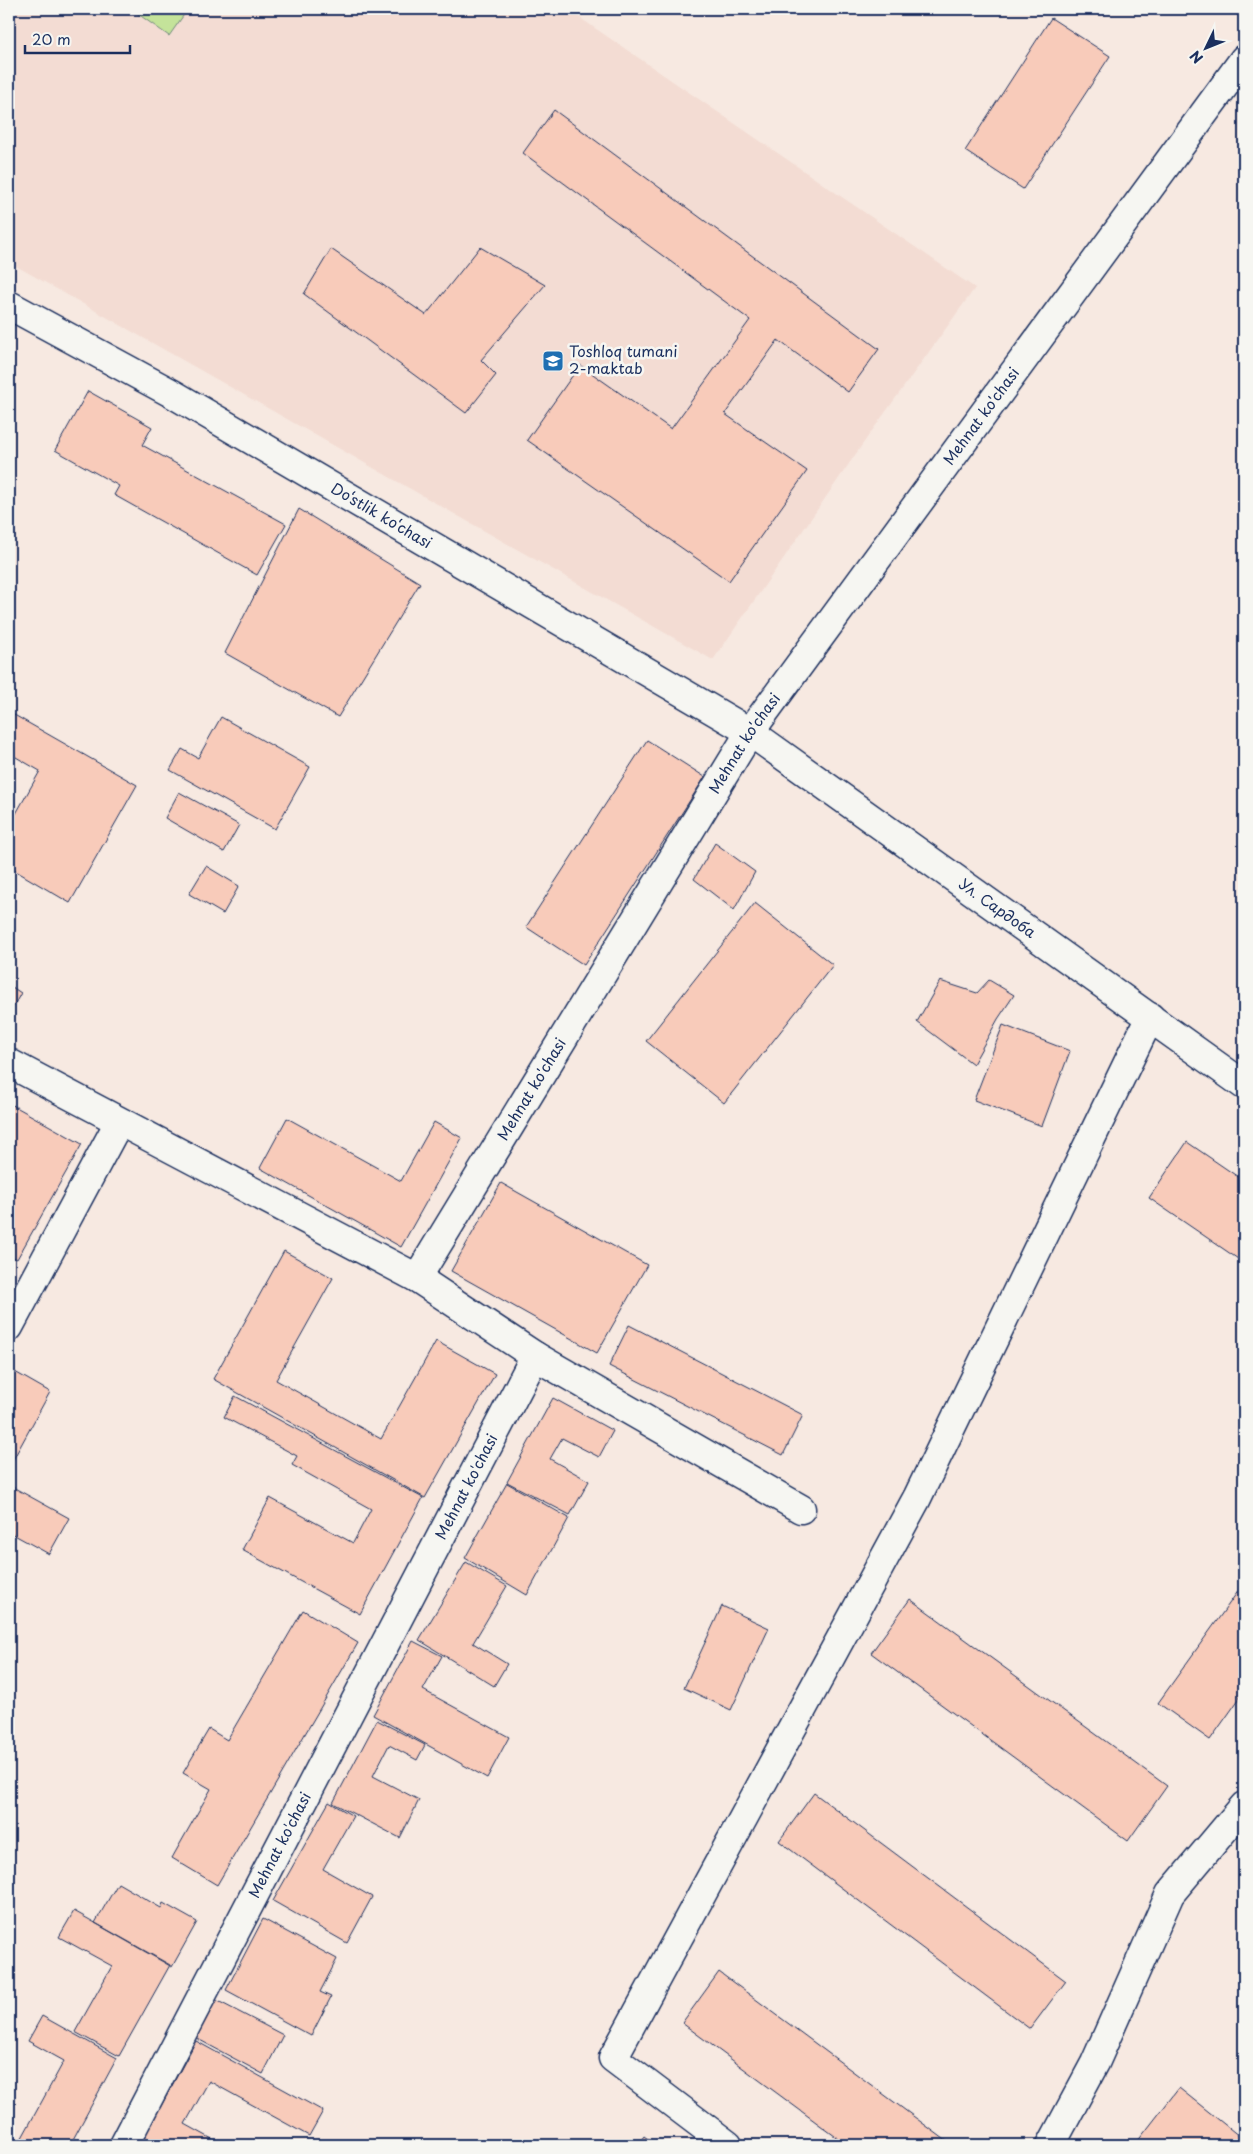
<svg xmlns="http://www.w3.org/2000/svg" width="1253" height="2154" viewBox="0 0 1253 2154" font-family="'Playpen Sans',sans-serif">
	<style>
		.built { fill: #f3dcd3 }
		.green { fill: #c4e39a; stroke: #70897c }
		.building { fill: #f8cbba; stroke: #1b2f5e }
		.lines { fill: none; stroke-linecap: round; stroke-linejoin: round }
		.street-casing { stroke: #1b2f5e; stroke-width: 31 }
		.street { stroke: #f6f6f2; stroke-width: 28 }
		.labels { text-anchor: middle; stroke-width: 5; stroke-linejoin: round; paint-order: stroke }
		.poi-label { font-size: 15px; fill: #1b2f5e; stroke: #f6f6f2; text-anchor: start }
		.street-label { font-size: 15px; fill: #1b2f5e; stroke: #f6f6f2 }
	</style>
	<rect width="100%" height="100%" fill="#f7e9e1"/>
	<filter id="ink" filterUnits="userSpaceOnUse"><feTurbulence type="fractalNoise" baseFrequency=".02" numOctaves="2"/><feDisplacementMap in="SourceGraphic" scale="10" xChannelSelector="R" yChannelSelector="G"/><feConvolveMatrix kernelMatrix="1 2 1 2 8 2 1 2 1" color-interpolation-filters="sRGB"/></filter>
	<g filter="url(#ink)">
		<path class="built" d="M 9,9 L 567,9 L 975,288 L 869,435 L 713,660 L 9,262 Z"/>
		<path class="green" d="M 131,9 L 188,9 L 169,36 Z"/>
		<path class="building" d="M 1051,18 L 1110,56 L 1023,189 L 965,151 Z
			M 554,110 L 879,349 L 848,392 L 778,340 L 725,414 L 807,471 L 729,581 L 527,440 L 580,365 L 671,429 L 750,320 L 523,153 Z
			M 480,247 L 545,285 L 481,360 L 496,375 L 466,413 L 304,294 L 331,249 L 426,315 Z
			M 88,391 L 152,427 L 142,445 L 286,524 L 257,575 L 114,495 L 119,486 L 55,450 Z
			M 299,509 L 420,583 L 338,717 L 225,653 Z
			M 9,712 L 137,785 L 70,903 L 9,867 L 9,826 L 40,771 L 9,753 Z
			M 221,717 L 310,767 L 275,829 L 170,770 L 182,749 L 198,758 Z
			M 647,740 L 705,777 L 584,965 L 526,927 Z
			M 179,792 L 239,825 L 224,852 L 165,818 Z
			M 715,843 L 755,872 L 734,910 L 694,879 Z
			M 206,866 L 239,886 L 223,914 L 189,894 Z
			M 755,903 L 833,965 L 724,1103 L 646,1041 Z
			M 989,980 L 1014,995 L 998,1019 L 973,1064 L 917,1022 L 940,981 L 977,993 Z
			M 9,985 L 21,993 L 9,1014 Z
			M 1003,1025 L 1070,1051 L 1042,1126 L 974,1100 Z
			M 9,1103 L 82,1144 L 17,1259 L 9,1255 Z
			M 287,1118 L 401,1181 L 434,1122 L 462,1138 L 401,1247 L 260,1168 Z
			M 1187,1142 L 1244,1181 L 1244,1263 L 1149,1198 Z
			M 501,1183 L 647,1265 L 597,1353 L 451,1271 Z
			M 284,1251 L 333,1278 L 276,1380 L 381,1439 L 436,1341 L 495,1374 L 425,1498 L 213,1379 Z
			M 629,1325 L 803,1415 L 783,1455 L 609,1366 Z
			M 15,1372 L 50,1392 L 9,1467 L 9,1384 Z
			M 235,1396 L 423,1498 L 360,1614 L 242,1550 L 270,1498 L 353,1543 L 371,1509 L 292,1465 L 297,1456 L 224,1417 Z
			M 553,1398 L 613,1431 L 599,1457 L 562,1438 L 550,1459 L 589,1481 L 570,1515 L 507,1482 Z
			M 507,1483 L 569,1518 L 527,1595 L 465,1558 Z
			M 9,1485 L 69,1518 L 49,1554 L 9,1532 Z
			M 466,1562 L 507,1586 L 473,1643 L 507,1664 L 494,1686 L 419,1640 Z
			M 1244,1583 L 1244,1692 L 1210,1740 L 1158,1703 Z
			M 910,1599 L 1167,1786 L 1128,1841 L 871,1653 Z
			M 722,1606 L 769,1628 L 731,1710 L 684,1688 Z
			M 303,1610 L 358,1643 L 217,1885 L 172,1858 L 211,1789 L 183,1773 L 209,1729 L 227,1740 Z
			M 413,1641 L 442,1656 L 423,1690 L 509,1737 L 487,1778 L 373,1715 Z
			M 377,1720 L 425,1745 L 417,1760 L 389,1745 L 373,1776 L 419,1800 L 400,1838 L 333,1803 Z
			M 814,1793 L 1066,1981 L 1030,2029 L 779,1841 Z
			M 329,1802 L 353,1816 L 323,1869 L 372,1897 L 347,1943 L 273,1901 Z
			M 118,1883 L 161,1908 L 163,1903 L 197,1922 L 172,1967 L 95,1923 Z
			M 74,1911 L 170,1965 L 119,2056 L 75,2032 L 112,1966 L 59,1937 Z
			M 263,1919 L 337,1959 L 320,1992 L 331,1997 L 311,2036 L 226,1990 Z
			M 719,1972 L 952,2145 L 847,2145 L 682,2023 Z
			M 216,2000 L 283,2035 L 263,2074 L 196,2038 Z
			M 42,2016 L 117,2058 L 70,2145 L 18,2145 L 64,2061 L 28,2041 Z
			M 196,2041 L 323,2111 L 309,2136 L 209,2081 L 185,2124 L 223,2145 L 140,2145 Z
			M 1179,2088 L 1244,2140 L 1244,2145 L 1141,2145 L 1137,2142 Z
			M 644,2136 L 656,2145 L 637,2145 Z"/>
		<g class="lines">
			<g class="street-casing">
				<g id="street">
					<path id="s1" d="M 9,305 L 173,394 L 750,732 L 1244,1085"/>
					<path d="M 9,1063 L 417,1278"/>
					<path d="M 9,1327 L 119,1122"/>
					<path d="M 535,1356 L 801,1509"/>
					<path id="s2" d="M 124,2145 L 535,1356 L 417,1278 L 750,732 L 1244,59"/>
					<path d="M 728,2145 L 613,2058 L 917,1498 L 1150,1017"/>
					<path d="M 1051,2145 L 1095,2063 L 1170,1894 L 1244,1806"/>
				</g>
			</g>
			<use href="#street" class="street"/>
		</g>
	</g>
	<defs>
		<g id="school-square" transform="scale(1.125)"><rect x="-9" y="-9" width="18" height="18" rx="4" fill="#1f6fb2" stroke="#f6f6f2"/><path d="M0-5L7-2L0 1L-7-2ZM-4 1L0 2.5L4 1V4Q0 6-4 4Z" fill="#fff"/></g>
	</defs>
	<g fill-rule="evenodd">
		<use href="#school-square" x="553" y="361"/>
	</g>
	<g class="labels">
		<g class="poi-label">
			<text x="569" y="357">Toshloq tumani<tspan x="569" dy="17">2-maktab</tspan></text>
		</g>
		<g class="street-label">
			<text dy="5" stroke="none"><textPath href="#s2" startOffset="2062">Mehnat ko'chasi</textPath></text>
			<text dy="5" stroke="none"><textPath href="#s1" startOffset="428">Do‘stlik ko‘chasi</textPath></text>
			<text dy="5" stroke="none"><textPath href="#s2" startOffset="1658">Mehnat ko'chasi</textPath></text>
			<text dy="5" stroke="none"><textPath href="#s1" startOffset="1159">Ул. Сардоба</textPath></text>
			<text dy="5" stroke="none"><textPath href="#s2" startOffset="1252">Mehnat ko'chasi</textPath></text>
			<text dy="5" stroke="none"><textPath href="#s2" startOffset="742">Mehnat ko'chasi</textPath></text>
			<text dy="5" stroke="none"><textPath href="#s2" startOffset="338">Mehnat ko'chasi</textPath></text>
		</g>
	</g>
	<rect width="1253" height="2154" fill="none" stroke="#f6f6f2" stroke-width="30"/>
	<rect x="15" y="15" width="1223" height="2124" fill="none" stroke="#1b2f5e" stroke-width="2" filter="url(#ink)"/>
	<g transform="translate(1206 48) rotate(227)" stroke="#f6f6f2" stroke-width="4" paint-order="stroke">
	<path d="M0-4L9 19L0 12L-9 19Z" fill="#1b2f5e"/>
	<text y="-8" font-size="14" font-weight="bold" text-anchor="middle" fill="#1b2f5e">N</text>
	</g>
	<path d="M25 45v8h105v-8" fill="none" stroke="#1b2f5e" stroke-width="2.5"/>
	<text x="32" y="45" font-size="15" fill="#1b2f5e" stroke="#f6f6f2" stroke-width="4" paint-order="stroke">20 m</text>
</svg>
